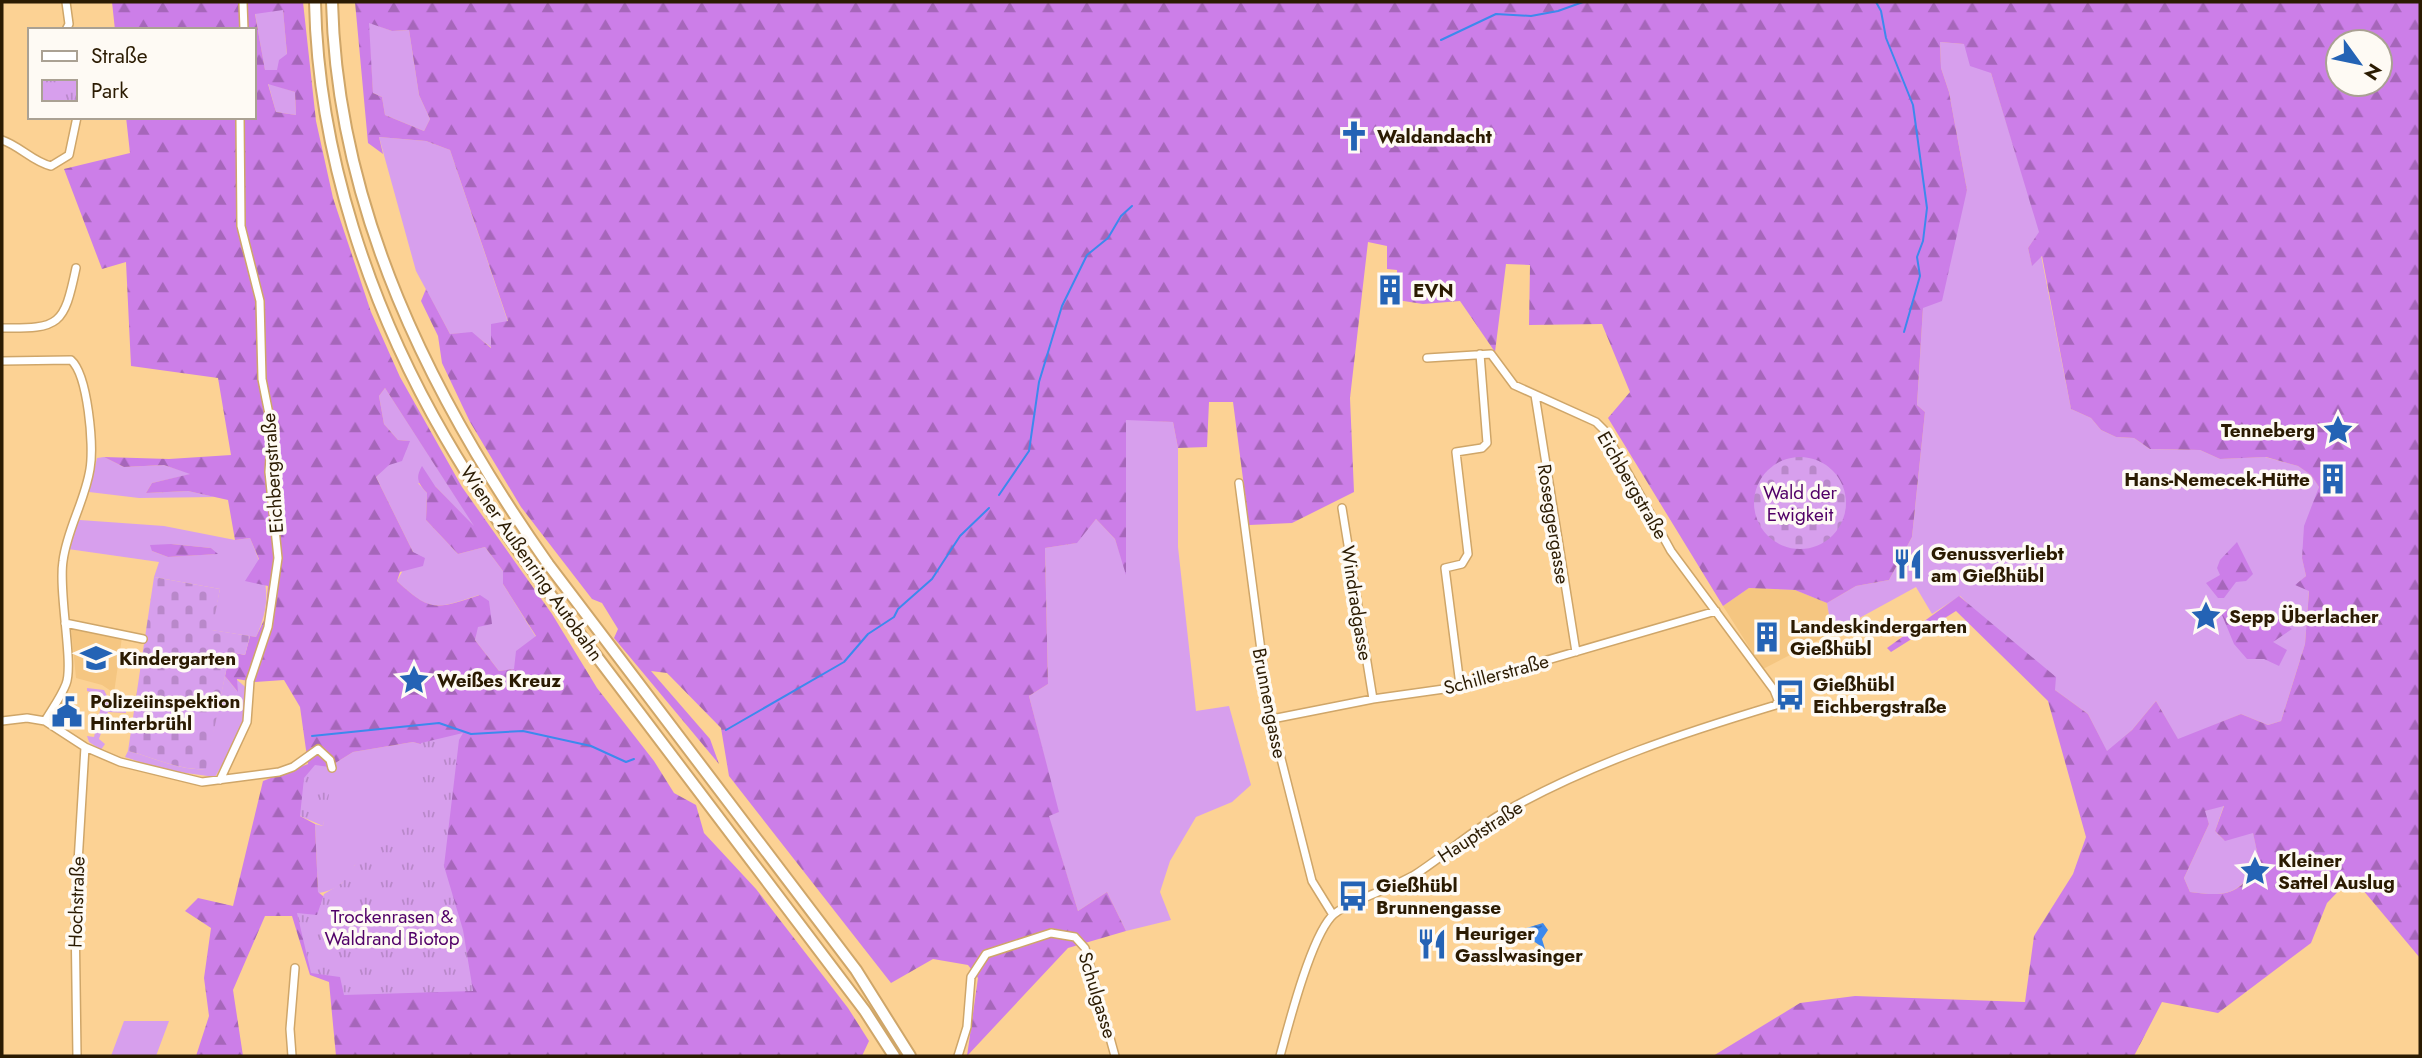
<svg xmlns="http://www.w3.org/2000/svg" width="2422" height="1058" viewBox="0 0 2422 1058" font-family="Jost,sans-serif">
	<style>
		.built { fill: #f5c681 }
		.grass { fill: #d79fed; fill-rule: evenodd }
		.forest { fill: url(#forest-firs); fill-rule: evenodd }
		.cemetery { fill: url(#cemetery-stones) }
		.park { fill: url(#park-tufts) }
		.water { fill: url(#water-ripples) }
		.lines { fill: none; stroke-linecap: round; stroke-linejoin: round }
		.stream { stroke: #3d89ed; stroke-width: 2 }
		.minor-casing { stroke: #cfa669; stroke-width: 10 }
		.highway-casing { stroke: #cfa669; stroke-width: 14 }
		.minor { stroke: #fff; stroke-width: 7 }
		.highway { stroke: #fff; stroke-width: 10 }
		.labels { text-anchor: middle; stroke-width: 7; stroke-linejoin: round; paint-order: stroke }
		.poi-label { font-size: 19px; font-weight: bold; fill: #2b1b02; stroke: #fefaf4; text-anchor: start }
		.street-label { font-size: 19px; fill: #2b1b02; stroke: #fefaf4 }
		.park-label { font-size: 19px; fill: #510068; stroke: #fefaf4 }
	</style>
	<defs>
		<pattern id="forest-firs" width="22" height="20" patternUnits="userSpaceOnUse" patternTransform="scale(1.75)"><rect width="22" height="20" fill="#cc7ee8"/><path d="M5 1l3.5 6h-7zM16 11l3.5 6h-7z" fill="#a666ba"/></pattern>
		<pattern id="cemetery-stones" width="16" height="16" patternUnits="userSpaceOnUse" patternTransform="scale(1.75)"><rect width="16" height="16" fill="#d79fed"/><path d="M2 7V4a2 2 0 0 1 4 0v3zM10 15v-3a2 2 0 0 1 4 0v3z" fill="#b988ca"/></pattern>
		<pattern id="park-tufts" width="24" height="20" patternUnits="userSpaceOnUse" patternTransform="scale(1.75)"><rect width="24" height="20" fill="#d79fed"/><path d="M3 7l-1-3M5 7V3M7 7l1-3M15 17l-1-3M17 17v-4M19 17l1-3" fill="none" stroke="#b988ca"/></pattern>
		<pattern id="water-ripples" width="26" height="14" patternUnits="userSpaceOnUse" patternTransform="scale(1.75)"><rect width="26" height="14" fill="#3d89ed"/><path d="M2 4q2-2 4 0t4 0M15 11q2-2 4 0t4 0" fill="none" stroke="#336fbe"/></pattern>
	</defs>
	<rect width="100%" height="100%" fill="#fcd294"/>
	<path class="built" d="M 1749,588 L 1795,590 L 1827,603 L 1832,633 L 1763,669 L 1723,606 Z
		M 71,628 L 122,637 L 114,693 L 102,685 L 76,678 Z"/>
	<path class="grass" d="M 283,9 L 287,55 L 277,71 L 265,71 L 255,13 Z
		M 368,22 L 392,31 L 409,30 L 419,95 L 430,119 L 424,131 L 385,115 L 382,97 L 373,93 Z
		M 1940,42 L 1964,44 L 1991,73 L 2040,232 L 2028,248 L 2032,265 L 2041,255 L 2071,409 L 2091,418 L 2101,430 L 2116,437 L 2134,438 L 2150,449 L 2200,450 L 2220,459 L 2265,457 L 2298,466 L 2311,475 L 2319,487 L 2302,557 L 2306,576 L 2296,585 L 2309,590 L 2305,644 L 2281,721 L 2268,725 L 2241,714 L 2178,740 L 2156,701 L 2132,730 L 2107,752 L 2088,714 L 2055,690 L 1960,596 L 1932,614 L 1916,587 L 1832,633 L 1827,603 L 1856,586 L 1889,580 L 1912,537 L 1925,412 L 1917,405 L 1923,308 L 1967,190 L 1949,92 L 1941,68 Z
		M 268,83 L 295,92 L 296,115 L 276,112 Z
		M 379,137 L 426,141 L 450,150 L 508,322 L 492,348 L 472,333 L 450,334 L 416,271 Z
		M 385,388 L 478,531 L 435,486 L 418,483 L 427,493 L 426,520 L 458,554 L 485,547 L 503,571 L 503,584 L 536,637 L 517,651 L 515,669 L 499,671 L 475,640 L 479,595 C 436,609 431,613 397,581 L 413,552 L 376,477 L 409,441 L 398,440 L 384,424 L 379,396 Z
		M 1126,419 L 1173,422 L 1178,448 L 1178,547 L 1196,711 L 1229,706 L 1251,785 L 1232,802 L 1196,817 L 1170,861 L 1160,892 L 1171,920 L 1126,931 L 1107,892 L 1078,911 L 1048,815 L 1058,812 L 1029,696 L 1048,684 L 1045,548 L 1076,543 L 1096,519 L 1115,539 L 1126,572 Z
		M 104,457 L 124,467 L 164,465 L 192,474 L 152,483 L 146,493 L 188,491 L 215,497 L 139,498 L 89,492 L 97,458 Z
		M 80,520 L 164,526 L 235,540 L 250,538 C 266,576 274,598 256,637 L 211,630 L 220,589 L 154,577 L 159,562 L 68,549 L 74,526 ZM 171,544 L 211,548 L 216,554 L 168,557 L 152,551 Z
		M 225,676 L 237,691 L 236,679 L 250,691 L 247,722 L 215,777 L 164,770 L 125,757 L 128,751 C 153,757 180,771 205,769 Z
		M 87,688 L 104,690 L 111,704 L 126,710 L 126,713 L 108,712 L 99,739 L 105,744 L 101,750 L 89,742 L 87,736 L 94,737 L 102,702 L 96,700 L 97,694 L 87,691 Z
		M 413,742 L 427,746 L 422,804 L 386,861 L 355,865 C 346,882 338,890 318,893 L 315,824 L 323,826 L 329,767 L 353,752 Z
		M 2224,805 L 2215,831 L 2224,840 L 2253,832 L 2259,861 C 2240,895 2227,897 2190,892 L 2184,878 L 2209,824 L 2204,811 Z
		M 124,1021 L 169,1021 L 156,1056 L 111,1056 Z"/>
	<path class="forest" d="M 112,2 L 303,2 L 316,121 L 333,198 L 371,312 L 400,377 L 462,487 L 552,614 L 597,688 L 654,761 L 674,793 L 696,805 L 704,833 L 756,889 L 848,1008 L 869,1041 L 862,1056 L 336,1056 L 329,982 L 310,975 L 292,916 L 265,916 L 233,990 L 243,1056 L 196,1056 L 209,1016 L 204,978 L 211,928 L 185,911 L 198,898 L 233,906 L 263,781 L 308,764 L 300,707 L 284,680 L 255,682 L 237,679 L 238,692 L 225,676 L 230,652 L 245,655 L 250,636 L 256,637 L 265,618 L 268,586 L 245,581 L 259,559 L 250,538 L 235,540 L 228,500 L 188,491 L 146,493 L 152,483 L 190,474 L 164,465 L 124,467 L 104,457 L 169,459 L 231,455 L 218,378 L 131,366 L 126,262 L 102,269 L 64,169 L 130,153 L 126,117 L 254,117 L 254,30 L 115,30 ZM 283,10 L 287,54 L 279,60 L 277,70 L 265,70 L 255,14 ZM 268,84 L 295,92 L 296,115 L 276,112 ZM 385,388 L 474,526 L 435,486 L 422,466 C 415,478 418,483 427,493 L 426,520 L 458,554 L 485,547 L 503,571 L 503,584 L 536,636 L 516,651 L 514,669 L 499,671 L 475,640 L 478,627 L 492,624 L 489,601 L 480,595 C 437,609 431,613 397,581 L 400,572 L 423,566 L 425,558 L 413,552 L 376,477 L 389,465 L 402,461 L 410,441 L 398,440 L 384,424 L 379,396 ZM 413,742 L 427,746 L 414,861 L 334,905 L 318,892 L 315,824 L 300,816 L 329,767 L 353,752 Z
		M 355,2 L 2420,2 L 2420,958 L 2352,877 L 2327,903 L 2311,943 L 2218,1013 L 2162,1002 L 2134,1056 L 1713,1056 L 1800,1003 L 1855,996 L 2025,1002 L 2034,936 L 2073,874 L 2086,837 L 2048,701 L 1956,611 L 1891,652 L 1887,648 L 1959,596 L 2056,677 L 2055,690 L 2088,714 L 2107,751 L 2132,730 L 2156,701 L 2178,739 L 2241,714 L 2268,725 L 2281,721 L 2305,644 L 2309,591 L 2295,585 L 2306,576 L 2302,558 L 2304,526 L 2319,487 L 2311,475 L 2298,466 L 2266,457 L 2220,459 L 2200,450 L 2150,449 L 2134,438 L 2116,437 L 2101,430 L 2091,418 L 2071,409 L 2042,256 L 2032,266 L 2028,248 L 2039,232 L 1991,73 L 1970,66 L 1964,44 L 1940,42 L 1941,68 L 1949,92 L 1967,190 L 1942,301 L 1923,308 L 1917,405 L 1925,412 L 1912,537 L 1889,580 L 1856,586 L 1827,603 L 1795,590 L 1749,588 L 1723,606 L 1608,418 L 1630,392 L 1602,324 L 1529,325 L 1530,265 L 1506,264 L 1495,352 L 1460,301 L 1423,304 L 1397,300 L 1397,270 L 1387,269 L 1387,246 L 1368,242 L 1350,398 L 1354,492 L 1292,523 L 1249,525 L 1233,402 L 1209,402 L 1207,447 L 1178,448 L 1173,422 L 1126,420 L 1126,575 L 1115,539 L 1096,519 L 1077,543 L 1045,548 L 1048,684 L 1029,696 L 1059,812 L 1049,816 L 1078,911 L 1107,892 L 1126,931 L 1068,948 L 967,1056 L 978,978 L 968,965 L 933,959 L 891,983 L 729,776 L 721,728 L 667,673 L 651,671 L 710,739 L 719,764 L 614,638 L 618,629 L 602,603 L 592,599 L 521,507 L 470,422 L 442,363 L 438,336 L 421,301 L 426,289 L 450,334 L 472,332 L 491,348 L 491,324 L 508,321 L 450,150 L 426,141 L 379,137 L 383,154 L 368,143 ZM 369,23 L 392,31 L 409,30 L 419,95 L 430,119 L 424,131 L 385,115 L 382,97 L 373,93 ZM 2338,42 L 2380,42 L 2380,84 L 2338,84 ZM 2224,806 L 2215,831 L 2225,841 L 2253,833 L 2259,861 C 2241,895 2227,897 2190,892 L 2184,878 L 2209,824 L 2205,811 Z
		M 2237,542 L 2253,574 L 2246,581 L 2236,582 L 2224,598 L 2218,598 L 2206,583 L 2220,575 L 2217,568 L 2220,560 Z
		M 171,544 L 211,548 L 218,554 L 168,557 L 152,551 L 150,545 Z
		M 2226,609 L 2250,617 L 2277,618 L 2292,629 L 2273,642 L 2287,650 L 2279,666 L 2264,659 L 2247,659 L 2234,644 L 2222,615 Z"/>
	<path class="cemetery" d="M1754 503a46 46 0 1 1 92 0a46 46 0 1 1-92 0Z
		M 154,577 L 220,589 L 212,630 L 250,636 L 245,655 L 230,652 L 206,769 C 180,771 153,757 128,751 Z"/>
	<path class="park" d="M 463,733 L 459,740 L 444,866 L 463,930 L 473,991 L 344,995 L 340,977 L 311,973 L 297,913 L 317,915 L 324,894 L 342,883 L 354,866 L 395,831 L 415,802 L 421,743 Z
		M 315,765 L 329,767 L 331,784 L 323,826 L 300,816 L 304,778 Z"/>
	<path class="water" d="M 1543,923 L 1548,930 L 1542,939 L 1545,949 L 1526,936 L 1519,940 L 1512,939 L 1523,929 Z"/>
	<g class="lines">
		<path class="stream" d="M 1876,2 L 1881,11 L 1886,38 L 1913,105 L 1927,208 L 1923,241 L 1917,257 L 1920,276 L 1904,332
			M 1441,40 L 1496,14 L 1531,16 L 1558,11 L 1583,2
			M 999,495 L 1029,451 L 1039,382 L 1062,306 L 1087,255 L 1108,238 L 1121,216 L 1132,206
			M 1805,628 L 1807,632 L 1813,628
			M 726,730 L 844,662 L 868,634 L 894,617 L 898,609 L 932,579 L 960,536 L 989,508
			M 312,736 L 439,723 L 471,734 L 523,731 L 591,746 L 626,762 L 634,759"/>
		<g class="minor-casing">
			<path id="minor" d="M 66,2 L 69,24 L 66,30
				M 243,2 L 244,30
				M 2,140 C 20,146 33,162 51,166 L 69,155 L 77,117
				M 2,328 C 60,329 64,325 76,268
				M 2,361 L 71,360 C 88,375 94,446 90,469 C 85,501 67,529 63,561 C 58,592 74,664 66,684 C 61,697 52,709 45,721
				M 1535,395 L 1576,652
				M 1239,483 L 1269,711 L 1312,881 L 1333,915
				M 1342,508 L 1373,699
				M 65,623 L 143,639
				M 1460,685 L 1445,568 L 1462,564 L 1468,554 L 1456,452 L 1482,448 L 1487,443 L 1480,354
				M 1272,719 L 1373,699 L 1451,688 L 1716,611
				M 2,721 L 27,718 L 45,721 L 85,747 L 120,762 L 202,782 L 279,772 L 293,767 L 318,749 L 330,760 L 332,768
				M 220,780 L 247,722 L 250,681 L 268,627 L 278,558 L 269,472 L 272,429 L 262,379 L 260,301 L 241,226 L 240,117
				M 77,1056 L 75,912 L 85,747
				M 292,1056 L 290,1029 L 295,968
				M 958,1056 L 967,1027 L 971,977 L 986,954 L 1051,933 L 1075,937 L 1085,948 L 1115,1056
				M 1280,1056 C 1289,1023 1310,941 1331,917 C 1343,903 1396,887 1416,874 C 1448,853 1475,828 1508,810 C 1592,763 1683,733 1776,705 L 1778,700 L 1774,690 L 1671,551 L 1604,430 L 1596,422 L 1514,385 L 1491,354 L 1427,358"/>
		</g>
		<g class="highway-casing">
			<path id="highway" d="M 315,2 C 318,153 370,308 445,437 C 501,534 571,622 638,711 C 714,811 789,911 865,1011 L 894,1056
				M 332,2 C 337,209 431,398 548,564 L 856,970 L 910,1056"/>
		</g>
		<use href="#minor" class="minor"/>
		<use href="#highway" class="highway"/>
	</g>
	<defs>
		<g id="church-bare" transform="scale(2.415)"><path d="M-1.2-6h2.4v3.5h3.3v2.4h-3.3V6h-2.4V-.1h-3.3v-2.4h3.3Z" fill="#2463b5" stroke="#fefaf4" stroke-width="2.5" paint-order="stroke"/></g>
		<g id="building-bare" transform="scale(2.415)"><path d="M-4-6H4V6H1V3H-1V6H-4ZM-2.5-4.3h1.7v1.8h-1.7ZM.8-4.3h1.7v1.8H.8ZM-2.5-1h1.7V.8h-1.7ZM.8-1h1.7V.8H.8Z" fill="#2463b5" stroke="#fefaf4" stroke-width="2.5" paint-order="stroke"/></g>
		<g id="sight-bare" transform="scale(2.415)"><path d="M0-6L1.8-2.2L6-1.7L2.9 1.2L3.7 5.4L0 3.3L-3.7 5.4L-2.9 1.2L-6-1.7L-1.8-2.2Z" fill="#2463b5" stroke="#fefaf4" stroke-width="2.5" paint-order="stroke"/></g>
		<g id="restaurant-bare" transform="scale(2.415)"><path d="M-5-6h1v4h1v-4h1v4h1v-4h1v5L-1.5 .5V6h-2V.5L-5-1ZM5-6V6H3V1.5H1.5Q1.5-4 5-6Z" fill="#2463b5" stroke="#fefaf4" stroke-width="2.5" paint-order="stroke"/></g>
		<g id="school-bare" transform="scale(2.415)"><path d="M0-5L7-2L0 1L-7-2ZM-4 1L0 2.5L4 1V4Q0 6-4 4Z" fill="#2463b5" stroke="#fefaf4" stroke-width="2.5" paint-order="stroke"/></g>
		<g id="bus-bare" transform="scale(2.415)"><path d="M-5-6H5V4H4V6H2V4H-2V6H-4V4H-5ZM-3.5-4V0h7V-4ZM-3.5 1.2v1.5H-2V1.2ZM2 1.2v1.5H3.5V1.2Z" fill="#2463b5" stroke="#fefaf4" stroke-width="2.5" paint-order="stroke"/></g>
		<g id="civic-bare" transform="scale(2.415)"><path d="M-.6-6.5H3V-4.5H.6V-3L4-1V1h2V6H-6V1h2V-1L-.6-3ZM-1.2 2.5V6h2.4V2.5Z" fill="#2463b5" stroke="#fefaf4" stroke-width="2.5" paint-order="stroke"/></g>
	</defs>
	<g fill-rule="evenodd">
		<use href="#church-bare" x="1354" y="136"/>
		<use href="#building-bare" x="1390" y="290"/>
		<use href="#sight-bare" x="2338" y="430"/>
		<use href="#building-bare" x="2333" y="479"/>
		<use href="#restaurant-bare" x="1908" y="564"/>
		<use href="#sight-bare" x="2206" y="616"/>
		<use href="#building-bare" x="1767" y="637"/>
		<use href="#school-bare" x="96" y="658"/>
		<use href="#sight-bare" x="414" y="680"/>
		<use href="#bus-bare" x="1790" y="695"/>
		<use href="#civic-bare" x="67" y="712"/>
		<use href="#sight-bare" x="2255" y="871"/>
		<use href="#bus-bare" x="1353" y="896"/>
		<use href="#restaurant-bare" x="1432" y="944"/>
	</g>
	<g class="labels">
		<g class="poi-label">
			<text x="1377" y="143">Waldandacht</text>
			<text x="1413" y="297">EVN</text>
			<text x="2315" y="437" text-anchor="end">Tenneberg</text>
			<text x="2310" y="486" text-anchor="end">Hans-Nemecek-Hütte</text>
			<text x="1931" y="560">Genussverliebt<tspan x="1931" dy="22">am Gießhübl</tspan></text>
			<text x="2229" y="623">Sepp Überlacher</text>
			<text x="1790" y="633">Landeskindergarten<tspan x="1790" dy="22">Gießhübl</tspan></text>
			<text x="119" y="665">Kindergarten</text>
			<text x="437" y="687">Weißes Kreuz</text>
			<text x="1813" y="691">Gießhübl<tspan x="1813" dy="22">Eichbergstraße</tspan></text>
			<text x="90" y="708">Polizeiinspektion<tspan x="90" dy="22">Hinterbrühl</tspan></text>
			<text x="2278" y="867">Kleiner<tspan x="2278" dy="22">Sattel Auslug</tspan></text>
			<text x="1376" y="892">Gießhübl<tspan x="1376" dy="22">Brunnengasse</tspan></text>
			<text x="1455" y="940">Heuriger<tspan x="1455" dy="22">Gasslwasinger</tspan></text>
		</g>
		<g class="street-label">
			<text transform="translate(272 473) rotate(-94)" y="7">Eichbergstraße</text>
			<text transform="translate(1633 485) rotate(60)" y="7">Eichbergstraße</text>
			<text transform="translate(1554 524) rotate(81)" y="7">Roseggergasse</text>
			<text transform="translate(532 563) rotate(55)" y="7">Wiener Außenring Autobahn</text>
			<text transform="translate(1357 603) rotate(81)" y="7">Windradgasse</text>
			<text transform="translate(1496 674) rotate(-15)" y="7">Schillerstraße</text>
			<text transform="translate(1270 703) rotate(79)" y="7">Brunnengasse</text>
			<text transform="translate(1480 831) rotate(-33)" y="7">Hauptstraße</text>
			<text transform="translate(76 902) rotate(-88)" y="7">Hochstraße</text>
			<text transform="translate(1098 995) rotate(73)" y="7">Schulgasse</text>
		</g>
		<g class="park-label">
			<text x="1800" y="499">Wald der<tspan x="1800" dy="22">Ewigkeit</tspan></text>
			<text x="392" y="923">Trockenrasen &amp;<tspan x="392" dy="22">Waldrand Biotop</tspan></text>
		</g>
	</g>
	<rect width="2422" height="1058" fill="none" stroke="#2b1b02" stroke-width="7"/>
	<rect x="28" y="28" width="228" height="91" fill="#fefaf4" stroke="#aaa193" stroke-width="2"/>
	<rect x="42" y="51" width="35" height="10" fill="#ffffff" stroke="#aaa193" stroke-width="2"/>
	<text x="91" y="63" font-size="21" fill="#2b1b02">Straße</text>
	<rect x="42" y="80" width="35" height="21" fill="url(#park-tufts)" stroke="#aaa193" stroke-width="2"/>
	<text x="91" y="98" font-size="21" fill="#2b1b02">Park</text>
	<g transform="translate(2359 63) rotate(123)"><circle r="33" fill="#fefaf4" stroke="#aaa193" stroke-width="2"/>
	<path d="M0-5L12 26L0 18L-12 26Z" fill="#2463b5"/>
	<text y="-10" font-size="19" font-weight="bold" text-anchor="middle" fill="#2b1b02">N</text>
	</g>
</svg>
